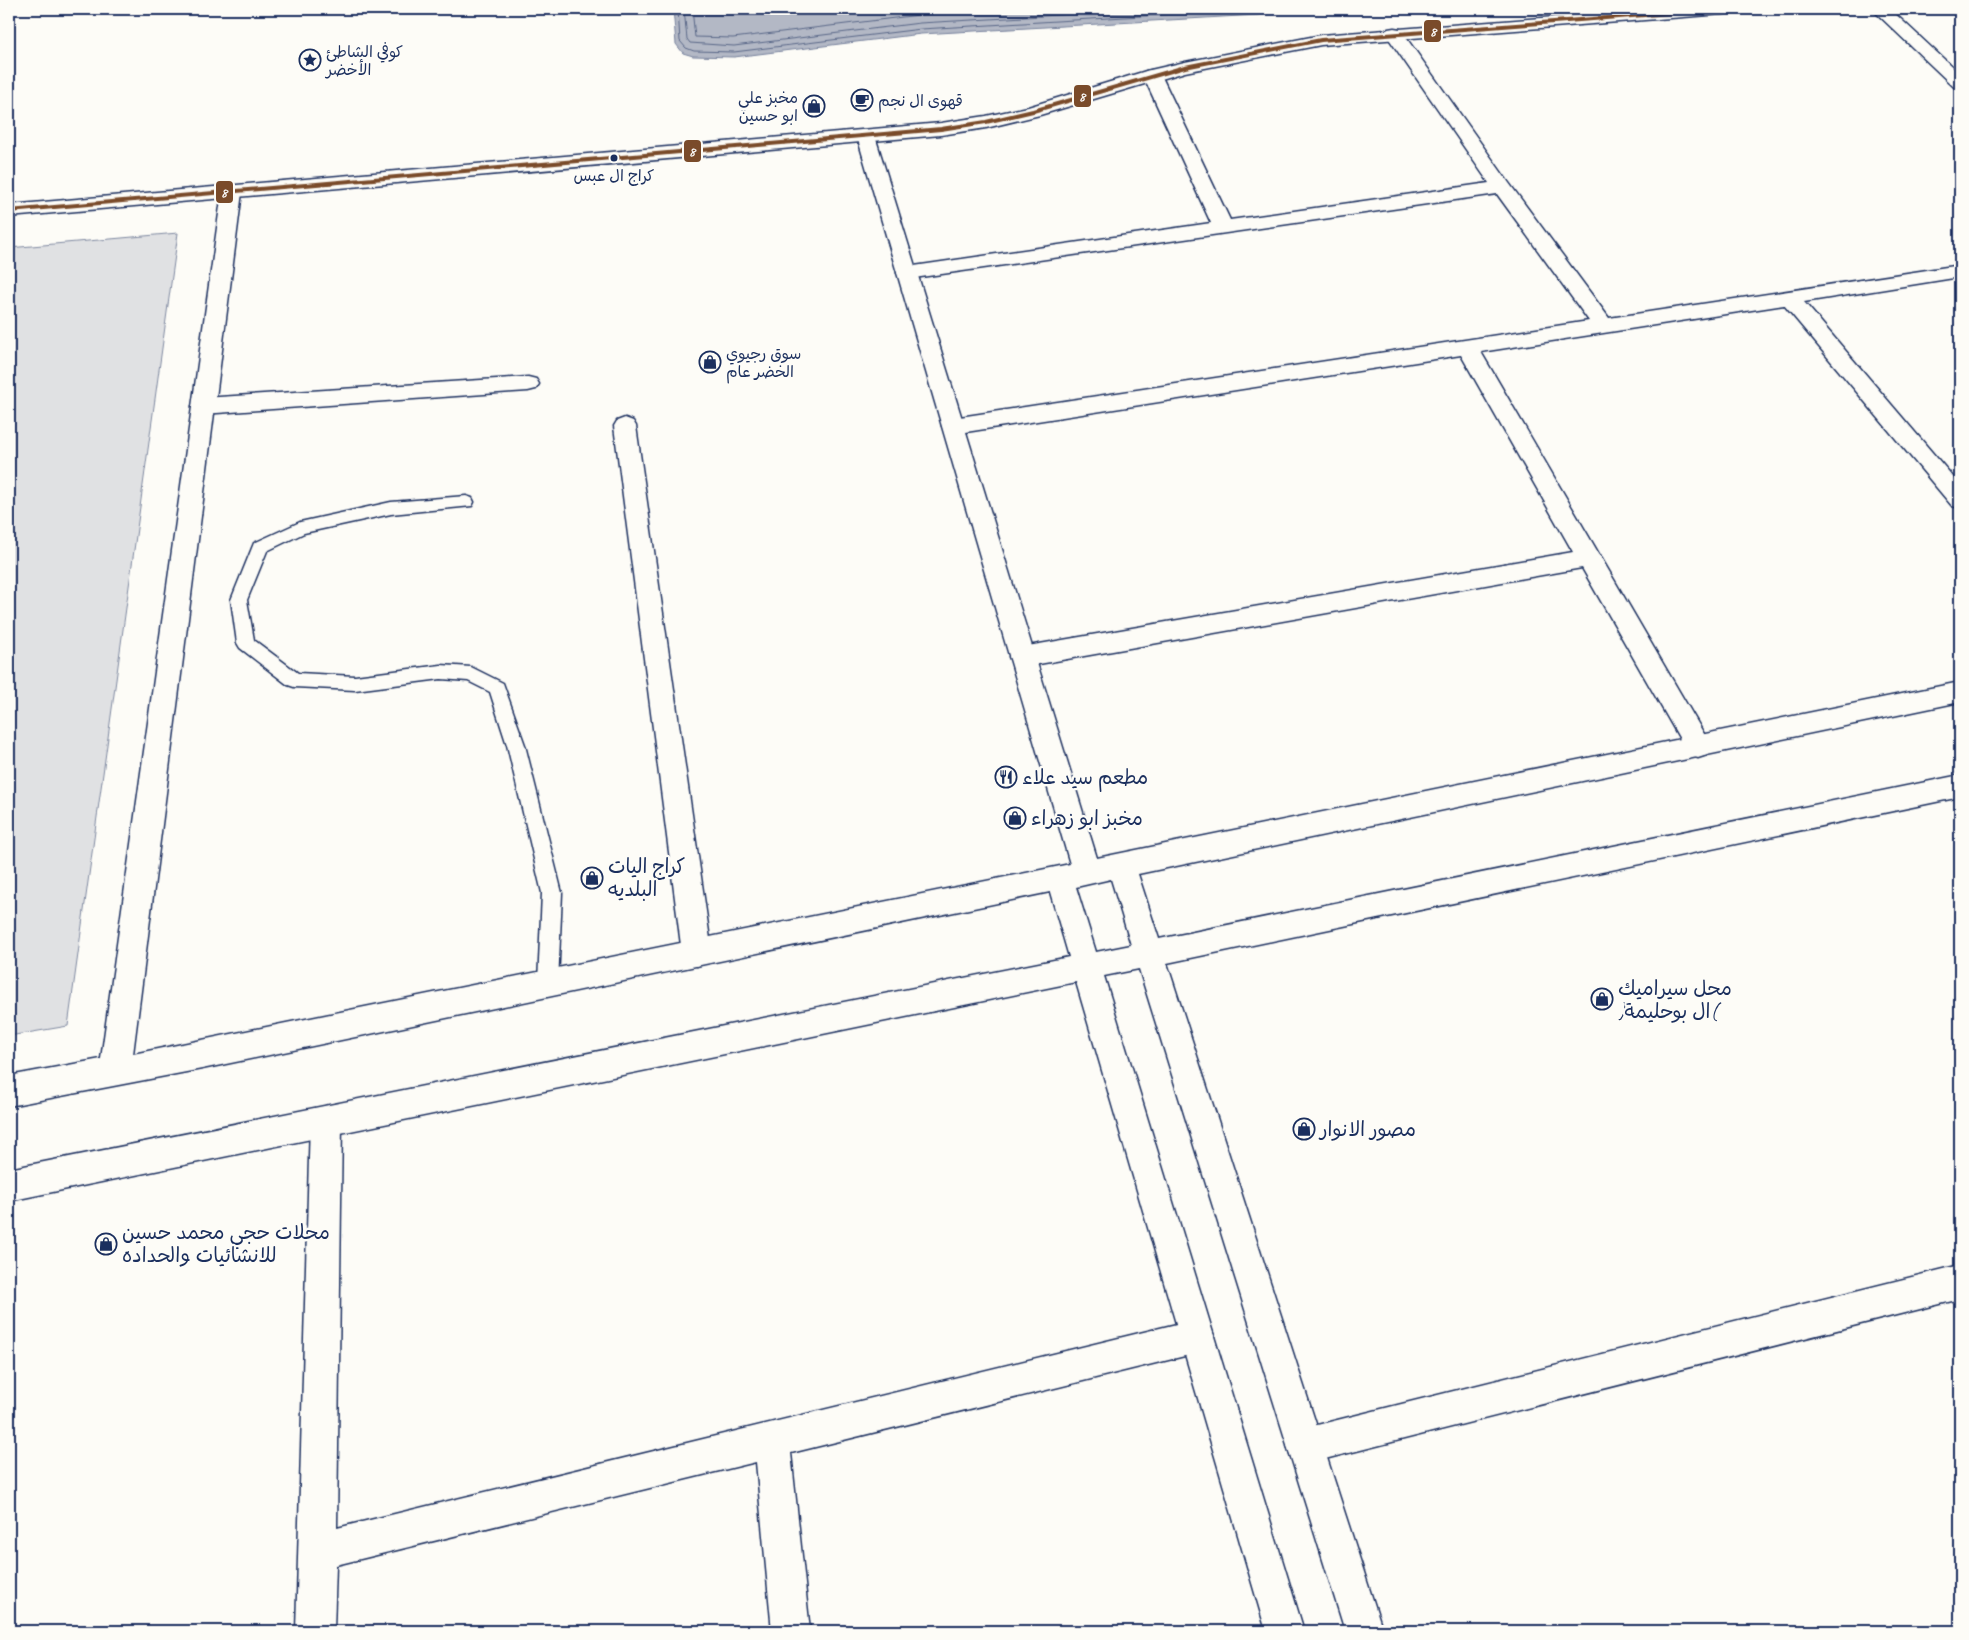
<svg xmlns="http://www.w3.org/2000/svg" width="1969" height="1640" viewBox="0 0 1969 1640" font-family="Caveat,'Playpen Sans Arabic',sans-serif">
	<style>
		.green { fill: #e0e1e3; stroke: #7e88a0 }
		.water { fill: #b3b8c5; stroke: #76819c }
		.lines { fill: none; stroke-linecap: round; stroke-linejoin: round }
		.shore { stroke: #586687; stroke-width: 1 }
		.service-casing { stroke: #1b2f5e; stroke-width: 3 }
		.minor-casing { stroke: #1b2f5e; stroke-width: 3 }
		.tertiary-casing { stroke: #1b2f5e; stroke-width: 3 }
		.secondary-casing { stroke: #1b2f5e; stroke-width: 3 }
		.service { fill: #fdfcf7; fill-rule: evenodd }
		.minor { fill: #fdfcf7; fill-rule: evenodd }
		.tertiary { fill: #fdfcf7; fill-rule: evenodd }
		.secondary { fill: #fdfcf7; fill-rule: evenodd }
		.bus-1-casing { stroke: #fdfcf7; stroke-width: 6 }
		.bus-1 { stroke: #7a4b2a; stroke-width: 4 }
		.bus-dot { fill: #1b2f5e; stroke: #fdfcf7; stroke-width: 2 }
		.labels { text-anchor: middle; stroke-width: 4.5; stroke-linejoin: round; paint-order: stroke }
		.far-poi-label { font-size: 16px; fill: #1b2f5e; stroke: #fdfcf7; text-anchor: start }
		.far-bus-label { font-size: 16px; fill: #1b2f5e; stroke: #fdfcf7 }
		.poi-label { font-size: 20px; fill: #1b2f5e; stroke: #fdfcf7; text-anchor: start }
		.line-badge { stroke: #fdfcf7; stroke-width: 2 }
		.badge-label { font-size: 14px; text-anchor: middle; font-weight: bold; fill: #fff }
	</style>
	<rect width="100%" height="100%" fill="#fdfcf7"/>
	<filter id="ink" filterUnits="userSpaceOnUse"><feTurbulence type="fractalNoise" baseFrequency=".02" numOctaves="2"/><feDisplacementMap in="SourceGraphic" scale="10" xChannelSelector="R" yChannelSelector="G"/><feConvolveMatrix kernelMatrix="1 2 1 2 8 2 1 2 1" color-interpolation-filters="sRGB"/></filter>
	<g filter="url(#ink)">
		<path class="green" d="M 178,233 L 68,1026 L 9,1036 L 9,248 Z"/>
		<path class="water" d="M 673,9 L 1282,9 L 1258,15 L 921,34 L 734,57 L 693,56 L 683,53 L 676,44 Z"/>
		<g class="lines">
			<path class="shore" d="M 678,9 L 680,41 L 686,48 L 694,51 L 734,52 L 921,29 L 1261,9
				M 684,9 L 687,39 L 690,43 L 734,46 L 920,23 L 1164,9
				M 692,9 L 695,37 L 733,38 L 919,15 L 1034,9"/>
			<g class="service-casing">
				<path id="service" d="M 466,496 L 472,498 L 474,502 L 472,506 L 391,514 L 304,533 L 267,551 L 247,600 L 254,640 L 298,673 L 355,676 L 441,665 L 471,667 L 503,683 L 525,745 L 562,893 L 558,983 L 555,989 L 548,992 L 541,989 L 538,983 L 542,893 L 507,745 L 490,692 L 468,681 L 441,679 L 355,690 L 294,687 L 288,685 L 240,648 L 237,643 L 231,600 L 254,543 L 300,522 L 391,502 Z"/>
			</g>
			<g class="minor-casing">
				<path id="minor" d="M 1872,9 L 1890,9 L 1960,74 L 1960,88 L 1954,87 Z
					M 1394,28 L 1400,29 L 1509,183 L 1609,318 L 1960,265 L 1960,277 L 1804,302 L 1960,485 L 1960,508 L 1952,506 L 1784,305 L 1481,352 L 1707,739 L 1711,747 L 1707,755 L 1698,758 L 1689,755 L 1582,568 L 1022,667 L 1013,664 L 1009,657 L 1013,650 L 1022,647 L 1573,552 L 1461,355 L 953,434 L 945,431 L 942,426 L 945,421 L 953,418 L 1589,321 L 1497,194 L 907,279 L 900,278 L 897,273 L 900,268 L 907,267 L 1211,223 L 1143,75 L 1146,71 L 1152,70 L 1158,71 L 1161,75 L 1230,220 L 1489,183 L 1385,33 L 1388,29 Z
					M 528,377 L 536,379 L 539,384 L 536,389 L 528,391 L 203,414 L 195,411 L 192,406 L 195,401 L 203,398 Z
					M 625,418 L 633,421 L 636,426 L 712,953 L 707,962 L 697,966 L 687,962 L 682,953 L 614,426 L 617,421 Z
					M 326,1106 L 337,1110 L 342,1121 L 337,1528 L 1197,1319 L 1209,1324 L 1214,1336 L 1209,1348 L 1197,1353 L 791,1453 L 810,1631 L 772,1631 L 756,1462 L 336,1565 L 334,1631 L 296,1631 L 310,1121 L 315,1110 Z
					M 1960,1265 L 1960,1299 L 1305,1464 L 1292,1459 L 1287,1446 L 1292,1433 L 1305,1428 Z"/>
			</g>
			<g class="tertiary-casing">
				<path id="tertiary" d="M 866,130 L 873,132 L 875,136 L 1097,858 L 1960,682 L 1960,702 L 1138,874 L 1159,939 L 1960,775 L 1960,797 L 1167,963 L 1383,1631 L 1345,1631 L 1139,969 L 1104,976 L 1304,1631 L 1266,1631 L 1076,982 L 9,1201 L 9,1169 L 1069,957 L 1050,892 L 202,1069 L 9,1106 L 9,1076 L 101,1059 L 222,192 L 225,188 L 232,186 L 239,188 L 242,192 L 133,1054 L 1070,864 L 857,136 L 859,132 ZM 1111,879 L 1131,945 L 1096,952 L 1076,887 Z"/>
			</g>
			<g class="secondary-casing">
				<path id="secondary" d="M 1659,9 L 1732,9 L 1729,13 L 1723,14 L 1321,45 L 1185,72 L 1040,115 L 986,128 L 941,135 L 9,217 L 9,205 L 941,123 L 986,116 L 1028,107 L 1146,71 L 1185,62 L 1321,35 Z"/>
			</g>
			<use href="#service" class="service"/>
			<use href="#minor" class="minor"/>
			<use href="#tertiary" class="tertiary"/>
			<use href="#secondary" class="secondary"/>
			<g class="bus-1-casing">
				<path id="bus-1" d="M 9,211 L 941,129 L 986,122 L 1033,111 L 1185,67 L 1321,40 L 1723,9"/>
			</g>
			<use href="#bus-1" class="bus-1"/>
		</g>
	</g>
	<defs>
		<g id="sight-ring" transform="scale(1.125)"><circle r="9.5" fill="#fdfcf7" stroke="#1b2f5e" stroke-width="1.5"/><path d="M0-6L1.8-2.2L6-1.7L2.9 1.2L3.7 5.4L0 3.3L-3.7 5.4L-2.9 1.2L-6-1.7L-1.8-2.2Z" fill="#1b2f5e"/></g>
		<g id="cafe-ring" transform="scale(1.125)"><circle r="9.5" fill="#fdfcf7" stroke="#1b2f5e" stroke-width="1.5"/><path d="M-5.5-4.5H6V0H3Q3 3.5 0 3.5H-2.5Q-5.5 3.5-5.5 0ZM3-3.2v2h1.7v-2ZM-6 4.5H4V6H-6Z" fill="#1b2f5e"/></g>
		<g id="shop-ring" transform="scale(1.125)"><circle r="9.5" fill="#fdfcf7" stroke="#1b2f5e" stroke-width="1.5"/><path d="M-5-2.5h2.3a2.7 3.5 0 0 1 5.4 0H5L5.5 6h-11ZM-1.5-2.5h3a1.5 2.3 0 0 0-3 0Z" fill="#1b2f5e"/></g>
		<g id="restaurant-ring" transform="scale(1.125)"><circle r="9.5" fill="#fdfcf7" stroke="#1b2f5e" stroke-width="1.5"/><path d="M-5-6h1v4h1v-4h1v4h1v-4h1v5L-1.5 .5V6h-2V.5L-5-1ZM5-6V6H3V1.5H1.5Q1.5-4 5-6Z" fill="#1b2f5e"/></g>
	</defs>
	<g fill-rule="evenodd">
		<use href="#sight-ring" x="310" y="60"/>
		<use href="#cafe-ring" x="862" y="100"/>
		<use href="#shop-ring" x="814" y="106"/>
		<use href="#shop-ring" x="710" y="362"/>
		<use href="#restaurant-ring" x="1006" y="777"/>
		<use href="#shop-ring" x="1015" y="818"/>
		<use href="#shop-ring" x="592" y="878"/>
		<use href="#shop-ring" x="1602" y="999"/>
		<use href="#shop-ring" x="1304" y="1129"/>
		<use href="#shop-ring" x="106" y="1244"/>
	</g>
	<circle class="bus-dot" cx="614" cy="158" r="4.5"/>
	<g class="labels">
		<g class="far-poi-label">
			<text x="326" y="57">كوفي الشاطئ<tspan x="326" dy="18">الأخضر</tspan></text>
			<text x="798" y="103" text-anchor="end">مخبز علي<tspan x="798" dy="18">ابو حسين</tspan></text>
			<text x="878" y="106">قهوى ال نجم</text>
			<text x="726" y="359">سوق رجيوي<tspan x="726" dy="18">الخضر عام</tspan></text>
		</g>
		<g class="far-bus-label">
			<text x="614" y="181">كراج ال عبس</text>
		</g>
		<g class="poi-label">
			<text x="1022" y="784">مطعم سيد علاء</text>
			<text x="1031" y="825">مخبز ابو زهراء</text>
			<text x="608" y="873">كراج اليات<tspan x="608" dy="23">البلديه</tspan></text>
			<text x="1618" y="995">محل سيراميك<tspan x="1618" dy="23">)ال بوحليمة(</tspan></text>
			<text x="1320" y="1136">مصور الانوار</text>
			<text x="122" y="1239">محلات حجي محمد حسين<tspan x="122" dy="23">للانشائيات والحداده</tspan></text>
		</g>
	</g>
	<g class="line-badge">
		<rect x="1423" y="19" width="19" height="24" rx="5" fill="#7a4b2a"/>
		<rect x="1073" y="84" width="19" height="24" rx="5" fill="#7a4b2a"/>
		<rect x="683" y="139" width="19" height="24" rx="5" fill="#7a4b2a"/>
		<rect x="215" y="180" width="19" height="24" rx="5" fill="#7a4b2a"/>
	</g>
	<g class="badge-label">
		<text x="1433" y="36">8</text>
		<text x="1082" y="101">8</text>
		<text x="692" y="156">8</text>
		<text x="224" y="197">8</text>
	</g>
	<rect width="1969" height="1640" fill="none" stroke="#fdfcf7" stroke-width="30"/>
	<rect x="15" y="15" width="1939" height="1610" fill="none" stroke="#1b2f5e" stroke-width="2" filter="url(#ink)"/>
</svg>
